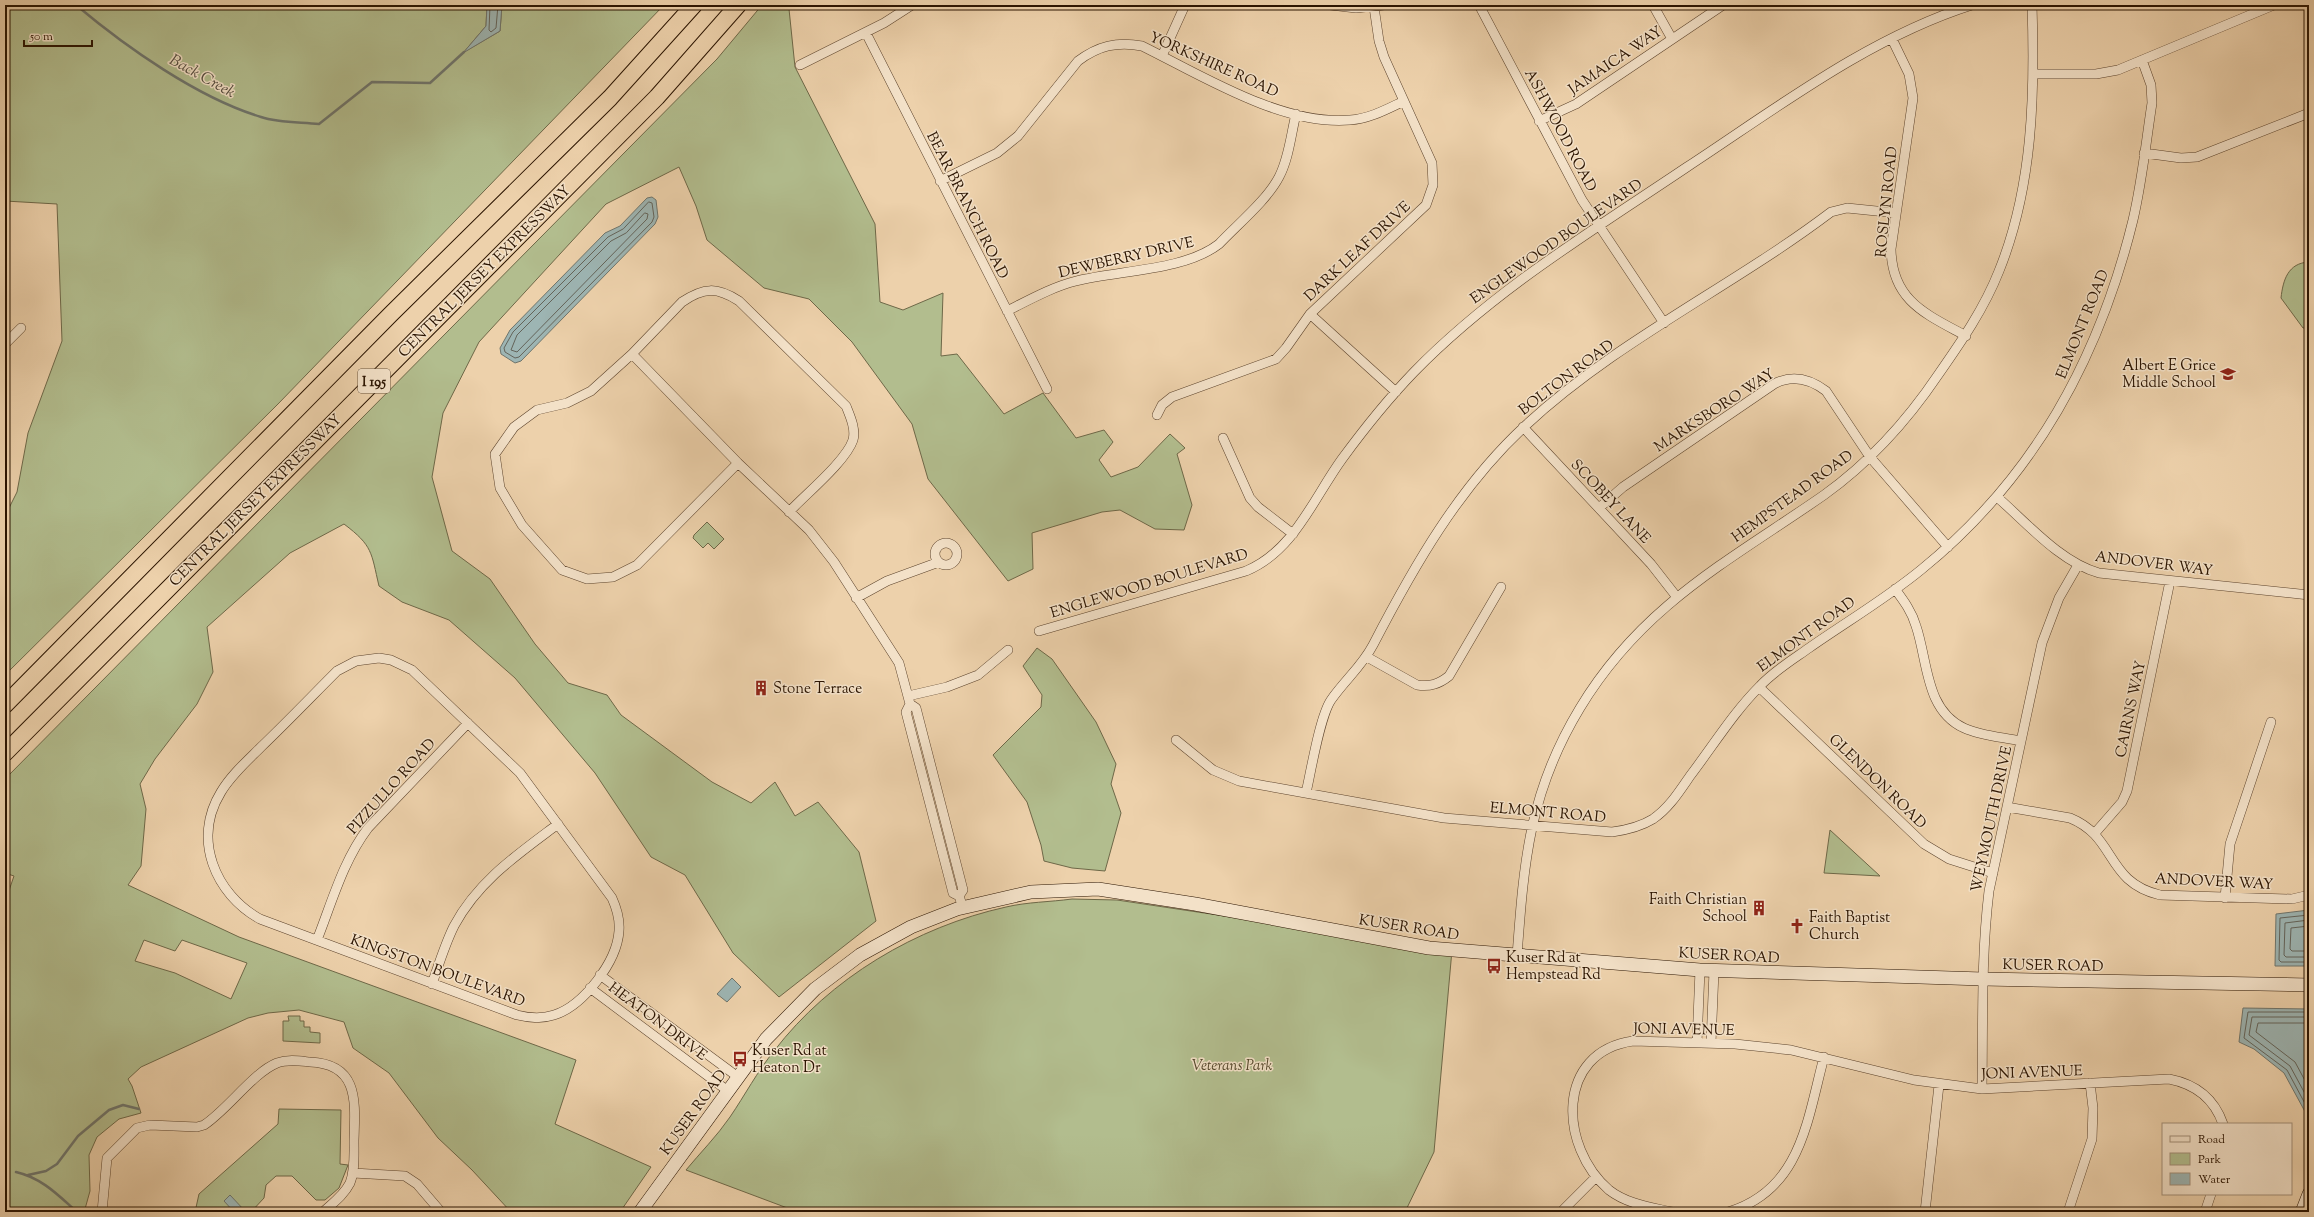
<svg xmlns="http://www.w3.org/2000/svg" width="2314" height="1217" viewBox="0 0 2314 1217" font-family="'Sorts Mill Goudy',serif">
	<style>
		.green { fill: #b2bd8e; stroke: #6e6848; fill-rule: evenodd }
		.water { fill: #9db5b3; stroke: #6f756c }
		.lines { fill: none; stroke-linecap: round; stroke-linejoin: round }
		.shore { stroke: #64645a; stroke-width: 1 }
		.stream { stroke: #6f756c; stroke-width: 2.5 }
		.street-casing { stroke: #5c432c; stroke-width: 10 }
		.secondary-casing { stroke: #2b1401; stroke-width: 14 }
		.highway-casing { stroke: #2b1401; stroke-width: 18 }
		.street { stroke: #f3e1c8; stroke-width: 9 }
		.secondary { stroke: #f3e1c8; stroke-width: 13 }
		.highway { stroke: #edd1ab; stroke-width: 16 }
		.labels { text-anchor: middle; stroke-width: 3; stroke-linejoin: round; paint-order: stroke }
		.shield { fill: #f3e1c8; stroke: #67523d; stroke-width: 1 }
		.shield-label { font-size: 14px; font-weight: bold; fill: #2b1401 }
		.street-label { font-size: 15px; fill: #2b1401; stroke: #f3e1c8 }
		.poi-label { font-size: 15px; fill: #2b1401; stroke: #f3e1c8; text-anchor: start }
		.park-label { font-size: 15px; font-style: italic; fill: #54472b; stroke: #f3e1c8 }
		.water-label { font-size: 16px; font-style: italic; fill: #534c3f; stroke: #f3e1c8 }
	</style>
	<rect width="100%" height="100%" fill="#edd1ab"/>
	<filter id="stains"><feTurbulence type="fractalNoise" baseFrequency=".005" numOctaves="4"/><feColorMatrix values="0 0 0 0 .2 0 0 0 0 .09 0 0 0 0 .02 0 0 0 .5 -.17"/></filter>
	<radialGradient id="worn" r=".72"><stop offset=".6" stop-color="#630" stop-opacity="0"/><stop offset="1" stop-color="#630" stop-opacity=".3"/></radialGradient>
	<path class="green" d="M 5,5 L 487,5 L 486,26 L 464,52 L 500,31 L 502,5 L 664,5 L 278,404 L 5,675 L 5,516 L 17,492 L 28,433 L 62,341 L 57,204 L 5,201 Z
		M 762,5 L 792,5 L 789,9 L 795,67 L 875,224 L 880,302 L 903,310 L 943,293 L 941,356 L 957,354 L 1004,414 L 1043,393 L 1076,438 L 1104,430 L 1113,442 L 1099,460 L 1111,477 L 1138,467 L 1170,434 L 1185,448 L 1177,454 L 1192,505 L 1184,530 L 1155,529 L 1120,510 L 1102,512 L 1032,533 L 1033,569 L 1008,581 L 928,479 L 912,424 L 852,342 L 809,299 L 764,288 L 707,240 L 696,206 L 679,167 L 606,204 L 479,342 L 443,413 L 432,477 L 452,551 L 490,579 L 535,644 L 568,683 L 607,695 L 621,715 L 712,782 L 751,803 L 775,782 L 795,816 L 818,802 L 859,852 L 876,921 L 779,997 L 733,953 L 685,875 L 651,857 L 595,773 L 515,678 L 449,620 L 402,602 L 379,586 C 371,552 373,546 344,524 L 290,553 L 207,627 L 213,672 L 197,704 L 155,759 L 140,784 L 146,809 L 141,866 L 128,885 L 239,937 L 576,1060 L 555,1124 L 651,1167 L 620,1212 L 511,1212 L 472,1170 L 438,1138 L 389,1073 L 353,1048 L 344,1022 L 299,1010 L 268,1013 L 248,1018 L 141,1067 L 128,1079 L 132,1086 L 141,1113 L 119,1119 L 97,1137 L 89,1155 L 90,1191 L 85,1209 L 80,1212 L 5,1212 L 5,902 L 14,876 L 5,873 L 5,779 L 717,59 ZM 144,940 L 175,951 L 182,940 L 247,963 L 231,999 L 175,973 L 135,961 Z
		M 2309,262 L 2309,328 L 2303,328 L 2281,298 C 2283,280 2288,263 2309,262 Z
		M 707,522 L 724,539 L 714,549 L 708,543 L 703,548 L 693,538 L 694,535 Z
		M 1037,648 L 1052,659 L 1096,722 L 1116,764 L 1111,784 L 1121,813 L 1105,871 L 1072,868 L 1044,861 L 1041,845 L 1027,802 L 993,755 L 1041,707 L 1042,695 L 1023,666 Z
		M 1830,830 L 1880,876 L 1824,873 Z
		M 1072,899 L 1117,900 L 1452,950 L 1434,1152 L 1405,1212 L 798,1212 L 686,1170 C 700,1153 717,1136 730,1117 C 745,1095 757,1072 774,1051 C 830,978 916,927 1006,907 C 1027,902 1050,902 1072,899 Z
		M 288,1016 L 300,1016 L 300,1021 L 304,1021 L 304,1027 L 310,1027 L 310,1032 L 320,1033 L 320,1043 L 283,1041 L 283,1021 L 289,1021 Z
		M 279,1109 L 341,1110 L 340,1164 L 348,1165 L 339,1188 L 325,1200 L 316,1200 L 292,1176 L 276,1176 L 266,1185 L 264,1198 L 251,1212 L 195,1212 L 199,1194 L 278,1124 Z"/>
	<path class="water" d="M 487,5 L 502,5 L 500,31 L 463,53 L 486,26 Z
		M 652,197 L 656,200 L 658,217 L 655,224 L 521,361 L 515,363 L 501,354 L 500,348 L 510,330 L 605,233 L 620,226 L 647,198 Z
		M 2309,910 L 2309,966 L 2275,966 L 2276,914 Z
		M 732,978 L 741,987 L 727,1002 L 717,994 Z
		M 2243,1008 L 2309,1009 L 2309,1119 L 2284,1073 L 2254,1049 L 2239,1042 Z
		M 230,1195 L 245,1211 L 243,1212 L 234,1212 L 224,1201 Z"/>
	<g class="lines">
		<path class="shore" d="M 490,5 L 489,30 L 491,32 L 496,28 L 498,5
			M 649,202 L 652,203 L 654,217 L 652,222 L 519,357 L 515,358 L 505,352 L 504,348 L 513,332 L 608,237 L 623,229 Z
			M 645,213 L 648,214 L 647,219 L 517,352 L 511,350 L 517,335 L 611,241 L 626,233 Z
			M 2309,915 L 2280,918 L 2279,960 L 2281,962 L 2309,962
			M 2309,920 L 2285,923 L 2284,955 L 2286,957 L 2309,957
			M 2309,926 L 2291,928 L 2290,949 L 2292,951 L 2309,951
			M 2309,1012 L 2248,1012 L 2244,1038 L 2287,1070 L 2309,1111
			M 2309,1017 L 2252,1017 L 2249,1035 L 2290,1066 L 2309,1101
			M 2309,1023 L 2258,1023 L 2256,1032 L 2295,1062 L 2309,1088"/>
		<path class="stream" d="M 76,5 C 126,47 198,98 261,117 C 279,123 300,122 319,124 L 372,82 L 430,83 L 464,52
			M 16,1172 C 42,1178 58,1195 77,1212
			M 28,1175 L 46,1171 L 57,1164 L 78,1136 L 109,1110 L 123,1105 L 139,1109"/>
		<g class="street-casing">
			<path id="street" d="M 1330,5 L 1356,8 L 1384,5
				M 1479,5 L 1582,200 L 1664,323
				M 1653,5 L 1672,39
				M 866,33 L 1047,389
				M 1892,39 L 1909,74 L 1913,98 L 1891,249 C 1892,301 1926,314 1966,336
				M 1162,56 L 1185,5
				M 800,65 L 884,23 L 912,5
				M 2034,74 L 2096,74 L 2118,70 L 2274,5
				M 1539,121 L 1576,104 L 1723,5
				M 2144,153 L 2181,158 L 2197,157 L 2309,113
				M 940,181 L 997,153 L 1018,136 L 1078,61 C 1098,46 1117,41 1142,46 C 1201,75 1282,126 1350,120 C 1369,119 1387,109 1404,101
				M 1007,311 C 1029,300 1052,287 1076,281 C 1120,270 1184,271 1219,244 C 1238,224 1267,200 1279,177 C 1289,158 1291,134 1296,114
				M 1310,314 L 1396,392
				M 5,344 L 21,328
				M 632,354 L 591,391 L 567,403 L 537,410 L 514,427 L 495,454 L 500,488 L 522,525 L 562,570 L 587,579 L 613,577 L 637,565 L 738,463
				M 1157,415 L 1162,405 L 1172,397 L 1276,359 L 1286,348 L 1310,314 L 1426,205 L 1433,185 L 1432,163 L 1384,57 L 1379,41 L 1374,7
				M 1523,427 L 1651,564 L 1676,596
				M 1223,438 L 1250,498 L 1258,507 L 1293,534
				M 1997,497 C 2027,523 2060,562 2099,573 L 2309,595
				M 1599,508 L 1623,487 L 1774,384 C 1793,374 1810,379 1826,391 L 1870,457 L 1948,547
				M 789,512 C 806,494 846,461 853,440 C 856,429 850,416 846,406 L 739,301 C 717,287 704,287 682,302 L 632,354 L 738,463 L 809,530 L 834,562 L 899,663 L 910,704 L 906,712 L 953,893 L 959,896
				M935 554a11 11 0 1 1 22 0a11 11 0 1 1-22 0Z
				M 1895,589 C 1904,601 1912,612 1916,626 C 1928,661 1925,710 1964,728 C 1981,736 2002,737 2021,741
				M 856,598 L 887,581 L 939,562
				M 1039,631 L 1246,571 C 1294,551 1313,499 1342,459 C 1364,429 1388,399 1414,372 C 1494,290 1592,231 1687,167 C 1777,108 1868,38 1972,5
				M 1367,657 L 1417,685 C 1430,687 1439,684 1449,676 L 1501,587
				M 379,658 L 391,660 L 412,670 L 520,773 L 612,898 C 617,909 620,919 619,931 C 617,962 583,1006 554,1015 C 542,1019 529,1018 517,1015 L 260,919 C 215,894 192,839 221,792 C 231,775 247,761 261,747 C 287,722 312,696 337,671 L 356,661 Z
				M 1759,687 L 1924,844 L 1949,859 L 1993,873
				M 908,696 L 947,687 L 978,675 L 1008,650
				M 910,704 L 916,708 L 963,890 L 959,896 L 961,902
				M 1176,740 L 1213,770 L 1239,781 L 1444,818 L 1612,832 C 1627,830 1640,827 1653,819 C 1669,808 1679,792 1690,776 C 1713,746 1733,713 1760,686 C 1774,671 1792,660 1809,648 C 1846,622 1887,598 1922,569 C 2034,478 2099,359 2133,220 C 2142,182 2146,142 2152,103 L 2151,85 L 2142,60
				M 1306,793 C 1311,771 1320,716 1331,700 C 1345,680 1362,666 1373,645 C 1414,566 1459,487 1525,426 C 1616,341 1732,287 1831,212 L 1847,208 L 1896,213
				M 2007,807 L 2070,818 C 2117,837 2105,882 2160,895 L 2292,899 L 2309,895
				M 2095,833 L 2122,802 L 2127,791 L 2170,581
				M 2225,898 L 2230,844 L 2271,722
				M 317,940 C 332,902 343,861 368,828 L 468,723
				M 1517,956 C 1524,861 1529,792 1580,708 C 1642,605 1729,561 1824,495 C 1870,462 1907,421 1938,375 C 1961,342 1984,309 1999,271 C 2033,187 2035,94 2032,5
				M 600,975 L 738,1077
				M 432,984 C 439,964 445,944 454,926 C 478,881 518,854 558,824
				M 590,988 L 728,1091
				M 1697,1043 L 1700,970
				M 1711,1043 L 1714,971
				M 1982,1089 C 1983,1023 1981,957 1989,891 L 2042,643 L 2059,598 L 2078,565
				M 353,1173 L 405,1176 L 417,1184 L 441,1212
				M 102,1212 L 107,1158 L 137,1128 L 150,1125 L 197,1127 L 204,1125 C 227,1110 254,1072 277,1063 C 288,1059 300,1061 310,1062 C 360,1064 355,1103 354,1141 C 354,1155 355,1170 350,1183 C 344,1195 333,1203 323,1212
				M 1561,1212 L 1596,1177
				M 1672,1212 C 1650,1207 1627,1204 1609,1190 C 1559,1147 1555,1052 1633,1041 L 1735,1044 L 1791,1050 L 1914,1080 L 1982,1089 L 2169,1079 C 2195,1084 2214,1098 2223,1124
				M 1728,1212 C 1801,1190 1807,1121 1824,1057
				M 1925,1212 L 1939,1085
				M 2068,1212 L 2092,1139 L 2093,1108 L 2090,1083
				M 2205,1212 L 2211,1194"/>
		</g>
		<g class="secondary-casing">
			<path id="secondary" d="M 640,1212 L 766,1039 L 815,989 L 860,955 L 911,927 L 957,909 L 1031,892 L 1098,889 L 1195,904 L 1429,948 L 1700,970 L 1983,979 L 2309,985
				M 2302,1212 L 2309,1194"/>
		</g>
		<g class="highway-casing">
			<path id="highway" d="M 5,705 L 391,314 L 610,98 L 694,5
				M 5,753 L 657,97 L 738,5"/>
		</g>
		<use href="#street" class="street"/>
		<use href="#secondary" class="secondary"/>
		<use href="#highway" class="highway"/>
	</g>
	<defs>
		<g id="school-bare" transform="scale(1.2)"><path d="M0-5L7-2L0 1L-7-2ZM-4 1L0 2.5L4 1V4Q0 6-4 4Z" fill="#8f2418" stroke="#f3e1c8" stroke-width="2.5" paint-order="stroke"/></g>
		<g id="building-bare" transform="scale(1.2)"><path d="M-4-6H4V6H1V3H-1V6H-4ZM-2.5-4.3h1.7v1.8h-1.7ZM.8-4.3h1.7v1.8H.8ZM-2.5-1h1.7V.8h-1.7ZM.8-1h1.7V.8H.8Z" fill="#8f2418" stroke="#f3e1c8" stroke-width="2.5" paint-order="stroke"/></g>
		<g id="church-bare" transform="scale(1.2)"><path d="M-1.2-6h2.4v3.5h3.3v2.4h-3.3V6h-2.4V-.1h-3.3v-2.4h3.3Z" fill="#8f2418" stroke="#f3e1c8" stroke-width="2.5" paint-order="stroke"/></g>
		<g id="bus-bare" transform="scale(1.2)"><path d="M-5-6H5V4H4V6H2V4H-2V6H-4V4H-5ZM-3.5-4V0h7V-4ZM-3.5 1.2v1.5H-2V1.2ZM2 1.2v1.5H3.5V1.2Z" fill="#8f2418" stroke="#f3e1c8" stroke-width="2.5" paint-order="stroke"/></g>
	</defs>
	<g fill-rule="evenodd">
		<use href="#school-bare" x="2228" y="374"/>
		<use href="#building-bare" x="761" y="688"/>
		<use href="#building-bare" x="1759" y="908"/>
		<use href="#church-bare" x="1797" y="926"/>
		<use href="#bus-bare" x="1494" y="966"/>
		<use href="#bus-bare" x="740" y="1059"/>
	</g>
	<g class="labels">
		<rect class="shield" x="358" y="369" width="32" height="24" rx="3"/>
		<g class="shield-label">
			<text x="374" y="386">I 195</text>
		</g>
		<g class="street-label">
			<text transform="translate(1615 60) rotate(-34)" y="5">JAMAICA WAY</text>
			<text transform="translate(1214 64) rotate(24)" y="5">YORKSHIRE ROAD</text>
			<text transform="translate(1561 130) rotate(62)" y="5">ASHWOOD ROAD</text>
			<text transform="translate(1886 202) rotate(-84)" y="5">ROSLYN ROAD</text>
			<text transform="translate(968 205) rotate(63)" y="5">BEAR BRANCH ROAD</text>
			<text transform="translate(1556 241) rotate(-35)" y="5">ENGLEWOOD BOULEVARD</text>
			<text transform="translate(1357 251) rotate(-43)" y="5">DARK LEAF DRIVE</text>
			<text transform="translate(1126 257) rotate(-13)" y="5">DEWBERRY DRIVE</text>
			<text transform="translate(484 271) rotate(-45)" y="5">CENTRAL JERSEY EXPRESSWAY</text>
			<text transform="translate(2082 324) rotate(-68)" y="5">ELMONT ROAD</text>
			<text transform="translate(1566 377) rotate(-37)" y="5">BOLTON ROAD</text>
			<text transform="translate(1714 410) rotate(-33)" y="5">MARKSBORO WAY</text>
			<text transform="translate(1792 496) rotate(-36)" y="5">HEMPSTEAD ROAD</text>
			<text transform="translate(255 500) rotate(-45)" y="5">CENTRAL JERSEY EXPRESSWAY</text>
			<text transform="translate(1611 501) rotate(47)" y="5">SCOBEY LANE</text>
			<text transform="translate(2154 563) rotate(7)" y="5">ANDOVER WAY</text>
			<text transform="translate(1149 583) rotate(-17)" y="5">ENGLEWOOD BOULEVARD</text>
			<text transform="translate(1806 634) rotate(-36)" y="5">ELMONT ROAD</text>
			<text transform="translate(2130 709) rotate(-78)" y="5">CAIRNS WAY</text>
			<text transform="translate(1878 781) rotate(44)" y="5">GLENDON ROAD</text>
			<text transform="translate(391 786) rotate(-48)" y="5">PIZZULLO ROAD</text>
			<text transform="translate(1548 812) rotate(5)" y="5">ELMONT ROAD</text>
			<text transform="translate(1991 819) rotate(-78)" y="5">WEYMOUTH DRIVE</text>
			<text transform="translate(2214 881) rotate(3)" y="5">ANDOVER WAY</text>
			<text transform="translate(1409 927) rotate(9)" y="5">KUSER ROAD</text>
			<text transform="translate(1729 955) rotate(3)" y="5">KUSER ROAD</text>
			<text transform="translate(2053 965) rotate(1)" y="5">KUSER ROAD</text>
			<text transform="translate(438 970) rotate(20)" y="5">KINGSTON BOULEVARD</text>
			<text transform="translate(658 1021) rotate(37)" y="5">HEATON DRIVE</text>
			<text transform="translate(1684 1029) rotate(1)" y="5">JONI AVENUE</text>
			<text transform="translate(2032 1072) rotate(-2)" y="5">JONI AVENUE</text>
			<text transform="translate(693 1112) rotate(-54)" y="5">KUSER ROAD</text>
		</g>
		<g class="poi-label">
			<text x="2216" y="370" text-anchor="end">Albert E Grice<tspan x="2216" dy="17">Middle School</tspan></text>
			<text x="773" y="693">Stone Terrace</text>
			<text x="1747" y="904" text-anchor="end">Faith Christian<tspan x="1747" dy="17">School</tspan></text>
			<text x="1809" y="922">Faith Baptist<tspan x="1809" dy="17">Church</tspan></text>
			<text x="1506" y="962">Kuser Rd at<tspan x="1506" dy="17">Hempstead Rd</tspan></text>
			<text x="752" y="1055">Kuser Rd at<tspan x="752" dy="17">Heaton Dr</tspan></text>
		</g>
		<g class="park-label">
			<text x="1232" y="1070">Veterans Park</text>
		</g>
		<g class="water-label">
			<text transform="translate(203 75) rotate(29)" y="6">Back Creek</text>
		</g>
	</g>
	<rect width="2314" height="1217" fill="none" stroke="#edd1ab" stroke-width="20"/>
	<rect x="6" y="6" width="2302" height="1205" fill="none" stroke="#2b1401" stroke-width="2"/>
	<rect x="10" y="10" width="2294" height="1197" fill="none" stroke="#2b1401"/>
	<rect x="2162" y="1123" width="130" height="72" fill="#f3e1c8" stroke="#a38f78"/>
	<rect x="2170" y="1136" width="20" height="6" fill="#f3e1c8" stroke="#a38f78"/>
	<text x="2198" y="1143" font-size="12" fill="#2b1401">Road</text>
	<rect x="2170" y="1153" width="20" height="12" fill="#b2bd8e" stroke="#a38f78"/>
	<text x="2198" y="1163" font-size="12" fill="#2b1401">Park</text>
	<rect x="2170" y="1173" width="20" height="12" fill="#9db5b3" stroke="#a38f78"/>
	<text x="2198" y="1183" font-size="12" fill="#2b1401">Water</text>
	<path d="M24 40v6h68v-6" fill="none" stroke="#2b1401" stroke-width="2"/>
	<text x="30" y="40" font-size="12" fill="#2b1401" stroke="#f3e1c8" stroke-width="3" paint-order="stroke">50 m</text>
	<rect width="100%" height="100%" filter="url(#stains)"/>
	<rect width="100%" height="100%" fill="url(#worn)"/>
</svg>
